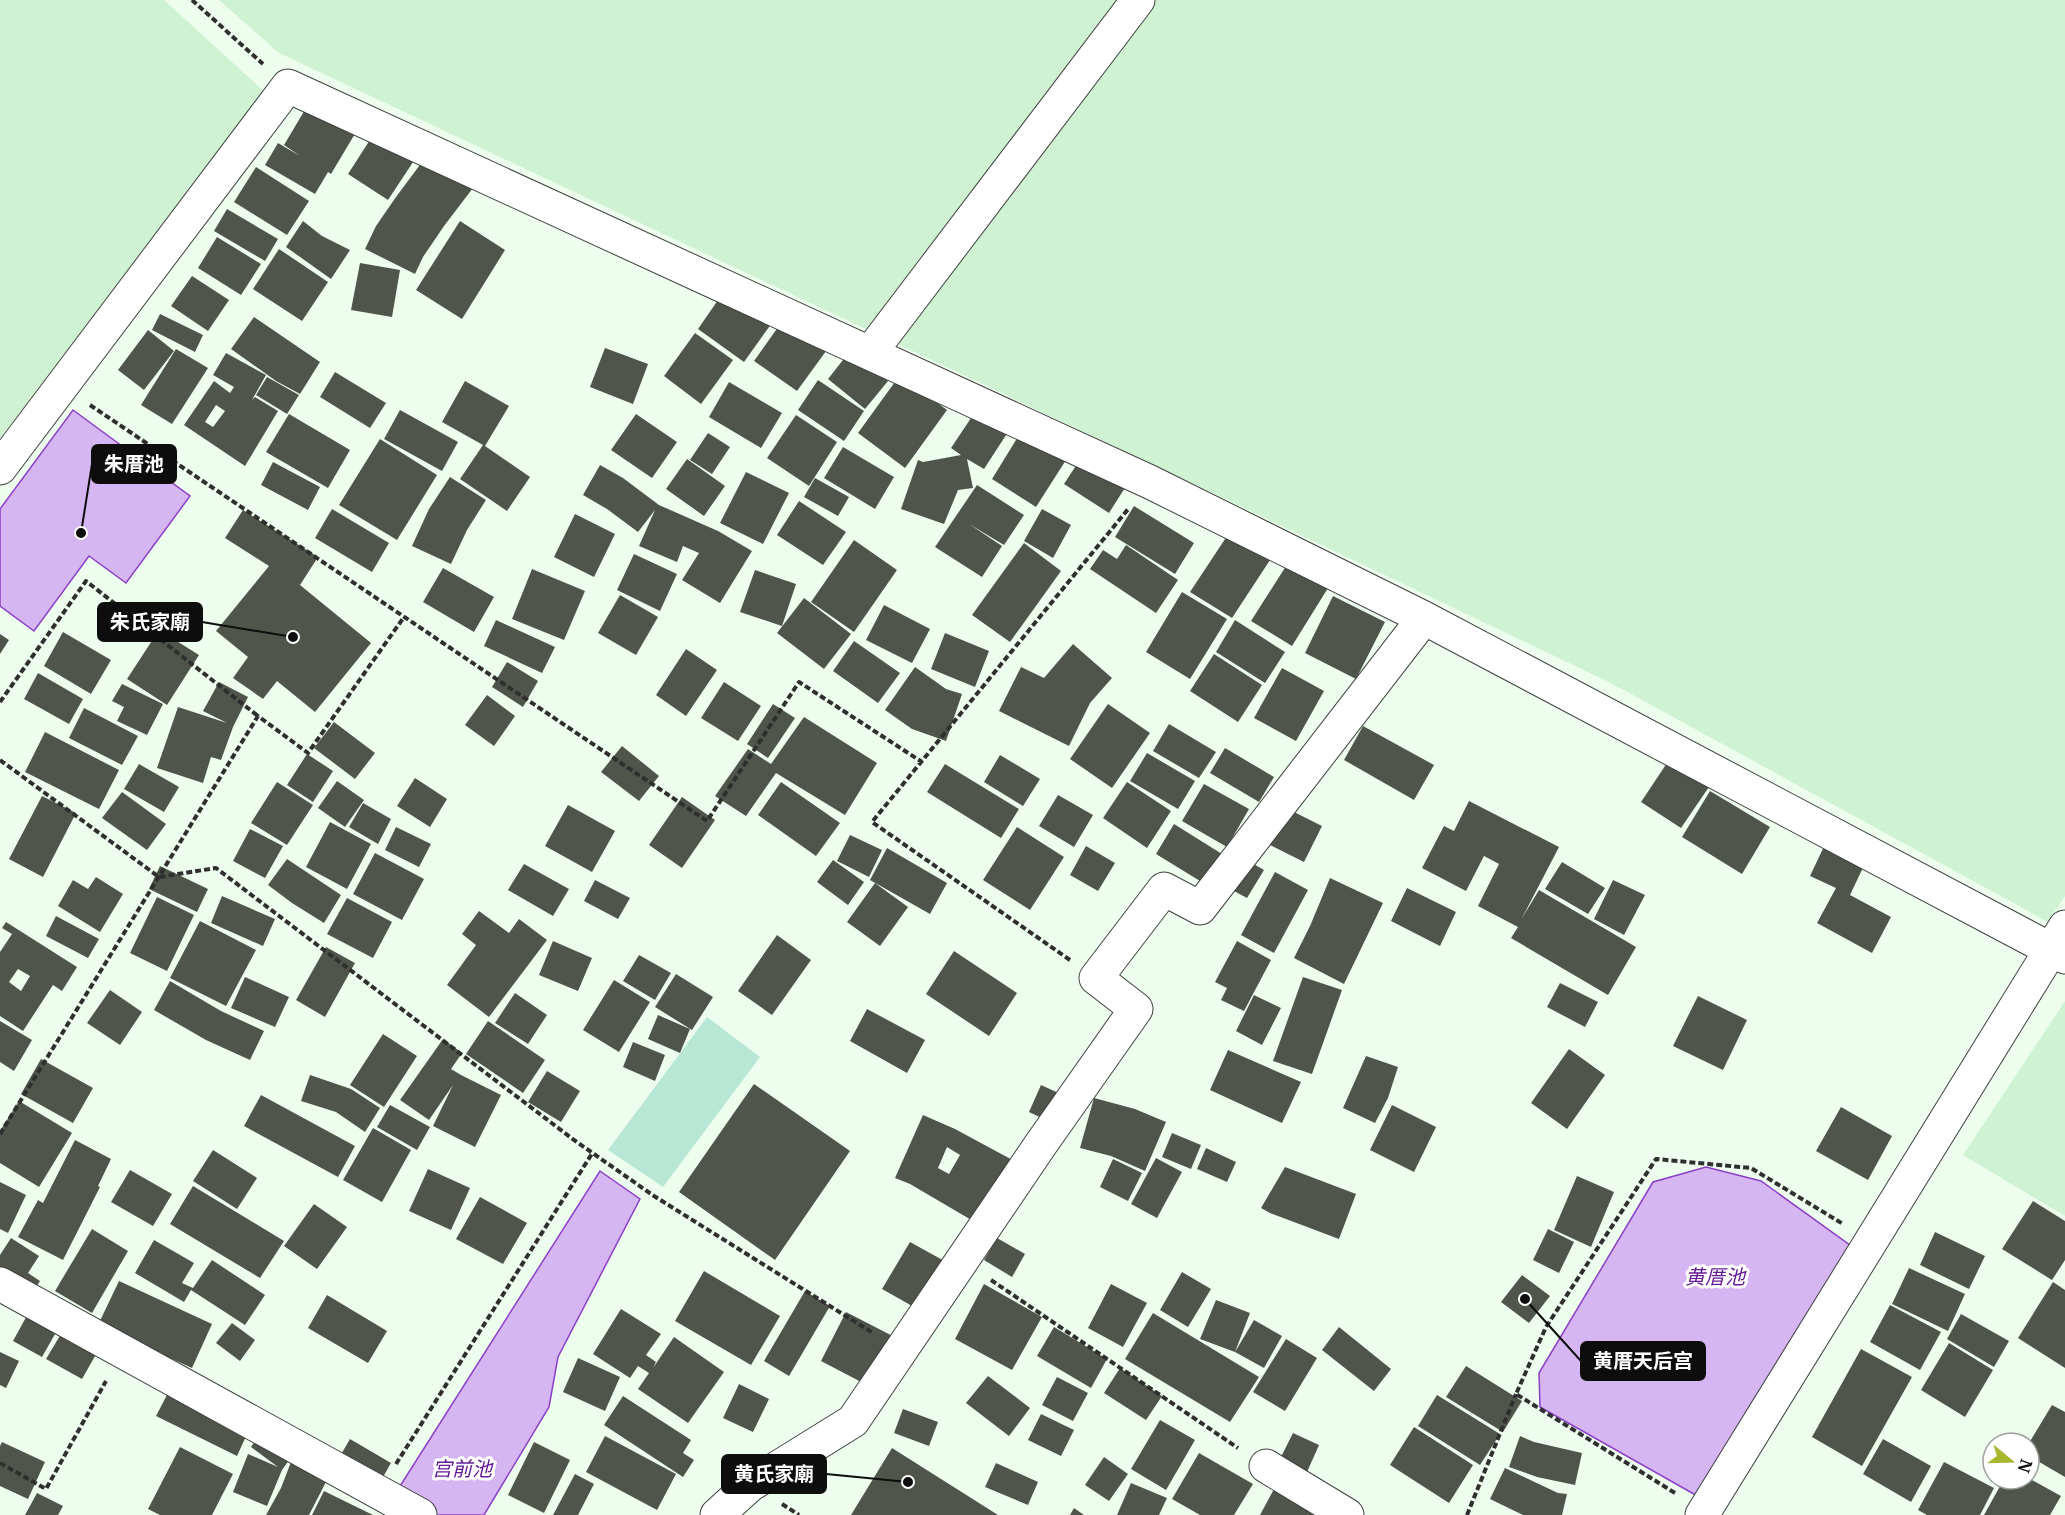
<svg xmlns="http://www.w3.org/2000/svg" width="2065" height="1515" viewBox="0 0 2065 1515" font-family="Merriweather,'Noto Sans SC',serif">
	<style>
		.farmland { fill: #cff3d2 }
		.green { fill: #b9e7d6 }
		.water { fill: #d6b5f3; stroke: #8b3fc7; stroke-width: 1.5 }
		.building { fill: #4f554a; fill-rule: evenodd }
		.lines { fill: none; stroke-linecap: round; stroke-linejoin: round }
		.minor-casing { stroke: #404040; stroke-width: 35 }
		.path { stroke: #2f2f2f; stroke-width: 4; stroke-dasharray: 6 3; stroke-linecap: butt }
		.minor { stroke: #fff; stroke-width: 33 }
		.labels { text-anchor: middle; stroke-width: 6; stroke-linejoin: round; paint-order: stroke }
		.water-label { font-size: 20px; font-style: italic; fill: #661c98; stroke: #fff }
		.leader { fill: none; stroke: #0d0d0d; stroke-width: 2 }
		.callout-dot { fill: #0d0d0d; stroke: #fff; stroke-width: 2 }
		.callout { fill: #0d0d0d; stroke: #0d0d0d; stroke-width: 2 }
		.callout-label { font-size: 20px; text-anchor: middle; font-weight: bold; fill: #fff }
	</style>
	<rect width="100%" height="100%" fill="#eefeee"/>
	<path class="farmland" d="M 0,0 L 164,0 L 276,102 L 0,438 Z
		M 219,0 L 2065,0 L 2065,896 L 2048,922 L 1609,682 L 1114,446 L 279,53 Z
		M 2065,1001 L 2065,1216 L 1963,1155 Z"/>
	<path class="green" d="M 707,1017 L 760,1057 L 663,1187 L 608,1150 Z"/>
	<path class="water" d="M 73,410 L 190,496 L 126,583 L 89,556 L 34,631 L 0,606 L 0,509 Z
		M 1706,1167 L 1761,1181 L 1854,1248 L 1699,1497 L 1540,1407 L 1539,1373 L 1653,1182 Z
		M 600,1171 L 640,1199 L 558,1357 L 549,1407 L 484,1515 L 434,1515 L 395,1494 Z"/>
	<path class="building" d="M 315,93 L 362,122 L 331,174 L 328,172 L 315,194 L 265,165 L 278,143 L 300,156 L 284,145 Z
		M 377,129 L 417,156 L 388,200 L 348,174 Z
		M 431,150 L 476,184 L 444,226 L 423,257 L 415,274 L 365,249 L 376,226 L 396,197 Z
		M 256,167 L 309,201 L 287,235 L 234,202 Z
		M 227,209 L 278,239 L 265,261 L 214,231 Z
		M 303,221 L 322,236 L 350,250 L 331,279 L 286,247 Z
		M 460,221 L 505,250 L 462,319 L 416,290 Z
		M 217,237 L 261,264 L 241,295 L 198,268 Z
		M 279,249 L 328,282 L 302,321 L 253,289 Z
		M 360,263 L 400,270 L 392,317 L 351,310 Z
		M 192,276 L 229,300 L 208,331 L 171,306 Z
		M 727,287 L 774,320 L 744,362 L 698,329 Z
		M 160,314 L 203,335 L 195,352 L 152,330 Z
		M 786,316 L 829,347 L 797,391 L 754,361 Z
		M 254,317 L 320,362 L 300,394 L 276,381 L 231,349 Z
		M 148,330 L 174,351 L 144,390 L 118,370 Z
		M 695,333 L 733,360 L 701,404 L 664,376 Z
		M 605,348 L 648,364 L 633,404 L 590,387 Z
		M 176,349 L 208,368 L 172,424 L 141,405 Z
		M 850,351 L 888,381 L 865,409 L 828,379 Z
		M 226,353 L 266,375 L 252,400 L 255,397 L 278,411 L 245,466 L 184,425 L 214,381 L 230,393 L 234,387 L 213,375 ZM 216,405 L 225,411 L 213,427 L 205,422 Z
		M 335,372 L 386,403 L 370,428 L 320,397 Z
		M 900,375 L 947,410 L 905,468 L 858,433 Z
		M 267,377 L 299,395 L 287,414 L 256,395 Z
		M 818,380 L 864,411 L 844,441 L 798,410 Z
		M 465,381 L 509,406 L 485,446 L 530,477 L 507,511 L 460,479 L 483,445 L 442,422 Z
		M 729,382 L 782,413 L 761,448 L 709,417 Z
		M 400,410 L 458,442 L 442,471 L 384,439 Z
		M 975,412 L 1008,432 L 984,469 L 967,459 L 973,488 L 958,490 L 944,524 L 901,509 L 918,460 L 923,462 L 961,455 L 951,448 Z
		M 289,414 L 350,450 L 328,488 L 266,452 Z
		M 636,414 L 677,442 L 652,478 L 611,450 Z
		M 796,415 L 837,442 L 809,486 L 767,458 Z
		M 1021,432 L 1066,460 L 1036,507 L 992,479 Z
		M 708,433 L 730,447 L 712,474 L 690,460 Z
		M 380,439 L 437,475 L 397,540 L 339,505 Z
		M 843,447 L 894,477 L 875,509 L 824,478 Z
		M 1083,455 L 1128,483 L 1109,513 L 1064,484 Z
		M 687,459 L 725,486 L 704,516 L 666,489 Z
		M 273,462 L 320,487 L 308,510 L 261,485 Z
		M 600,465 L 623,478 L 659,505 L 718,531 L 752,551 L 720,603 L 682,580 L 699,553 L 683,546 L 677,562 L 639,546 L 655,510 L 638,532 L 607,509 L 583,495 Z
		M 746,472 L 789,493 L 763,544 L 720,523 Z
		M 450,477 L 486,500 L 467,530 L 451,564 L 412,546 L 429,509 Z
		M 815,478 L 849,497 L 838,516 L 804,497 Z
		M 977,485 L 1024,515 L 1004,545 L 969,524 L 1002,546 L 982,577 L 935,547 Z
		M 799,501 L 846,532 L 823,565 L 777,535 Z
		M 1134,506 L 1194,543 L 1175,574 L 1115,537 Z
		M 332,509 L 389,543 L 372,572 L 315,538 Z
		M 1042,509 L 1071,525 L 1053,558 L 1024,541 Z
		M 243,510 L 318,557 L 300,585 L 371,643 L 315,712 L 277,681 L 263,699 L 233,678 L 248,657 L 216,631 L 269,566 L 225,538 Z
		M 575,514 L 615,534 L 594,577 L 554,557 Z
		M 1233,527 L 1274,554 L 1232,618 L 1190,592 Z
		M 854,540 L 897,570 L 854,632 L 811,602 Z
		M 1024,543 L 1061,571 L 1010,642 L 972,615 Z
		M 1126,545 L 1178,580 L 1156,613 L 1090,569 L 1103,550 L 1117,559 Z
		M 634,554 L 677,574 L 660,611 L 617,590 Z
		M 1288,563 L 1328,588 L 1292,646 L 1251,621 Z
		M 443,568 L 494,597 L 474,632 L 423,602 Z
		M 532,569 L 585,591 L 564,640 L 512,619 Z
		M 755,570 L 796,584 L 782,626 L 740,612 Z
		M 1182,592 L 1227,619 L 1190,679 L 1146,652 Z
		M 620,595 L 658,617 L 636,655 L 598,633 Z
		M 1333,596 L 1385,622 L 1356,679 L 1305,653 Z
		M 804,598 L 851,634 L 824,669 L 777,633 Z
		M 884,605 L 930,629 L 912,663 L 866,640 Z
		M 496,620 L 555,647 L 542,673 L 484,646 Z
		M 1235,620 L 1285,652 L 1265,683 L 1216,652 Z
		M 159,630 L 199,655 L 167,705 L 127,679 Z
		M 63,632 L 111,660 L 91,694 L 44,666 Z
		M 945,633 L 989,651 L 975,687 L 931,669 Z
		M 0,634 L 9,640 L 0,654 Z
		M 854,641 L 900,673 L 878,703 L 833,671 Z
		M 1073,644 L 1112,678 L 1090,703 L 1069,746 L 999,711 L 1021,667 L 1044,678 Z
		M 686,649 L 717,670 L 686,716 L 656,695 Z
		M 1214,654 L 1262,685 L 1238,722 L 1190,691 Z
		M 507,662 L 538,681 L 523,707 L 492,687 Z
		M 915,667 L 946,689 L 962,694 L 946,741 L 912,729 L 885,710 Z
		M 1282,668 L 1324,691 L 1296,741 L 1254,718 Z
		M 38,673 L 83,699 L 69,724 L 24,699 Z
		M 219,682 L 248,697 L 233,727 L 221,760 L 211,757 L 203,783 L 157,768 L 178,707 L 227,723 L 203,711 Z
		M 724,682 L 761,706 L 738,741 L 701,718 Z
		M 122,684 L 163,704 L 147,735 L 117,721 L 124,707 L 112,701 Z
		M 487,695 L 515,716 L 494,746 L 465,725 Z
		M 773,704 L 795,718 L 768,758 L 747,744 Z
		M 1108,704 L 1150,733 L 1112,788 L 1070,759 Z
		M 84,708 L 138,736 L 122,765 L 69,738 Z
		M 804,717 L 877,763 L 845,815 L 776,773 L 746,816 L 715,796 L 748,749 L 771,764 Z
		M 334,722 L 375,753 L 355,779 L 314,748 Z
		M 1169,724 L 1216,752 L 1199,778 L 1153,751 Z
		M 1363,726 L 1434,765 L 1414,800 L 1344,760 Z
		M 45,732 L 119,770 L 99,809 L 25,772 Z
		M 622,746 L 659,776 L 639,801 L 601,772 Z
		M 1225,748 L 1274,777 L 1259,802 L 1210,773 Z
		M 1147,753 L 1195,781 L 1178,809 L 1130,781 Z
		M 307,754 L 333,771 L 313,802 L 287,785 Z
		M 1673,754 L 1713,781 L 1681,828 L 1641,802 Z
		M 1000,755 L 1040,779 L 1023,806 L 984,782 Z
		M 139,764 L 179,787 L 164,812 L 124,789 Z
		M 945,764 L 1019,809 L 1001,838 L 927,792 Z
		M 415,778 L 447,799 L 430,827 L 397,806 Z
		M 337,781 L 364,800 L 345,827 L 318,808 Z
		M 277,782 L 313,805 L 287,845 L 251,823 Z
		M 781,782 L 840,823 L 816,856 L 758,815 Z
		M 1127,782 L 1171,811 L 1147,848 L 1103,818 Z
		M 1204,784 L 1249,809 L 1227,847 L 1182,821 Z
		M 1710,791 L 1770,827 L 1742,874 L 1682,837 Z
		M 122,792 L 166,824 L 147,850 L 102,818 Z
		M 1058,795 L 1093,815 L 1074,847 L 1039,826 Z
		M 42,796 L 76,813 L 43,877 L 9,859 Z
		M 682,797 L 715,820 L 682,868 L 649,845 Z
		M 1469,801 L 1559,847 L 1522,918 L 1539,890 L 1636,947 L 1608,995 L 1511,938 L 1518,927 L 1478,906 L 1499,864 L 1484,856 L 1466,891 L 1422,868 L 1444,826 L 1454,831 Z
		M 363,803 L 391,819 L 378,844 L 349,827 Z
		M 1276,803 L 1322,826 L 1304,862 L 1258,839 Z
		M 568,805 L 615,831 L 592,872 L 545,846 Z
		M 330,822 L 371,844 L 347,889 L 306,867 Z
		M 1174,824 L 1222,854 L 1200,881 L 1156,854 Z
		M 396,827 L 431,844 L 419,867 L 385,850 Z
		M 1017,827 L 1064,857 L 1030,910 L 983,880 Z
		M 250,829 L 283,846 L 265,878 L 233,861 Z
		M 850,835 L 882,850 L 869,877 L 837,861 Z
		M 1828,838 L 1868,857 L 1850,895 L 1891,917 L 1872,953 L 1817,923 L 1836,888 L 1810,876 Z
		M 1086,846 L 1115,863 L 1098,891 L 1070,875 Z
		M 887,848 L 947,883 L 930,914 L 870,880 Z
		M 375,853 L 424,879 L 402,920 L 353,894 Z
		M 1238,855 L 1264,870 L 1247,898 L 1221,884 Z
		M 287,859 L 341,895 L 324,923 L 292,903 L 268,885 Z
		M 833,860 L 864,882 L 848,905 L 817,882 Z
		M 1562,862 L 1605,888 L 1588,914 L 1545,889 Z
		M 524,864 L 569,889 L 553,916 L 508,890 Z
		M 160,866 L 208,889 L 197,912 L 149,889 Z
		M 1275,872 L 1308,890 L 1274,953 L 1241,935 Z
		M 96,877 L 123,894 L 100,932 L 58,906 L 73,880 L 88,889 Z
		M 1330,878 L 1383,903 L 1344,984 L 1294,958 L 1310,926 Z
		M 595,880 L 630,898 L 618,919 L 584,901 Z
		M 1613,880 L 1645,895 L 1624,935 L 1594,919 Z
		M 875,883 L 908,907 L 880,946 L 847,922 Z
		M 1407,888 L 1456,912 L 1440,946 L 1391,921 Z
		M 222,896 L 275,919 L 263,946 L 211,923 Z
		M 157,897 L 194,915 L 167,971 L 130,953 Z
		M 347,898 L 392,922 L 373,958 L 327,934 Z
		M 479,911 L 509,933 L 519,919 L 547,940 L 489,1017 L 447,985 L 476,945 L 462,934 Z
		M 56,916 L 99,939 L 88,958 L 46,936 Z
		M 200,921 L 256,950 L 226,1006 L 170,978 Z
		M 6,922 L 77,967 L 62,991 L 53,985 L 23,1031 L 0,1016 L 0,952 L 12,934 L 2,928 ZM 18,969 L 30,976 L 21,991 L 9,982 Z
		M 777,935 L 811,960 L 772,1015 L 738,991 Z
		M 553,941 L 592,958 L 578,991 L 539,975 Z
		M 1237,941 L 1271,960 L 1244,1011 L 1221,1000 L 1227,988 L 1215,982 Z
		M 326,947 L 355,963 L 325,1017 L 296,1000 Z
		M 954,951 L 1017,993 L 989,1036 L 926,994 Z
		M 639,955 L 671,973 L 655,1000 L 623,981 Z
		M 676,974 L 713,997 L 692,1030 L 655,1007 Z
		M 245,977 L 289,997 L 275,1027 L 231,1008 Z
		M 1303,977 L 1342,990 L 1312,1074 L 1273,1061 Z
		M 614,980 L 650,1002 L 619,1052 L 583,1030 Z
		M 170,981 L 221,1011 L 264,1031 L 250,1060 L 206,1040 L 154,1010 Z
		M 1560,983 L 1598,1002 L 1585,1027 L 1547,1007 Z
		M 110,990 L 142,1012 L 120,1045 L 87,1023 Z
		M 515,993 L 547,1015 L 528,1044 L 495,1023 Z
		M 1254,995 L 1281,1008 L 1262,1045 L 1236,1031 Z
		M 1698,996 L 1747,1020 L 1723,1070 L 1673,1046 Z
		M 867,1009 L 925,1040 L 907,1073 L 850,1041 Z
		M 658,1015 L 690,1029 L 680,1053 L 648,1039 Z
		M 0,1021 L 32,1040 L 14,1071 L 0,1062 Z
		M 488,1021 L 545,1060 L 523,1093 L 466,1054 Z
		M 383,1034 L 417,1056 L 384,1107 L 350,1085 Z
		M 443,1039 L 462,1053 L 451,1069 L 461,1075 L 501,1095 L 475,1147 L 433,1126 L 453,1085 L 429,1120 L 400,1100 Z
		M 633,1042 L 665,1055 L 655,1081 L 623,1067 Z
		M 1569,1049 L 1605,1075 L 1567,1129 L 1531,1103 Z
		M 1228,1050 L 1301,1082 L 1282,1123 L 1210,1090 Z
		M 1366,1056 L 1398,1067 L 1388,1098 L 1375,1123 L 1343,1108 Z
		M 41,1059 L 93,1088 L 73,1123 L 21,1094 Z
		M 547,1071 L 580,1091 L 561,1122 L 528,1102 Z
		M 310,1075 L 351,1089 L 380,1108 L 365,1132 L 336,1112 L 301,1101 Z
		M 754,1084 L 850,1151 L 775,1260 L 679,1192 Z
		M 1041,1085 L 1076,1101 L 1063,1128 L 1029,1112 Z
		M 261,1095 L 355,1146 L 338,1177 L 244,1126 Z
		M 1094,1098 L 1135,1109 L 1166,1122 L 1145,1171 L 1111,1156 L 1080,1148 Z
		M 19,1101 L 72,1133 L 39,1187 L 0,1163 L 0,1131 Z
		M 390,1105 L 430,1127 L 417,1150 L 377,1127 Z
		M 1392,1105 L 1436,1127 L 1414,1172 L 1370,1150 Z
		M 1841,1107 L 1892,1136 L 1868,1180 L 1816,1151 Z
		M 923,1115 L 955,1129 L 1020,1164 L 985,1228 L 910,1184 L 895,1178 ZM 947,1147 L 960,1155 L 949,1174 L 938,1168 Z
		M 373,1128 L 411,1150 L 382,1202 L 343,1180 Z
		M 1172,1133 L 1201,1145 L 1191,1169 L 1162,1157 Z
		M 75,1140 L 111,1159 L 98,1186 L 100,1187 L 63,1260 L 18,1237 L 38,1200 L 43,1203 Z
		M 1206,1148 L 1236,1162 L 1227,1182 L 1197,1169 Z
		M 213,1150 L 257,1178 L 237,1209 L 193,1181 Z
		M 1156,1158 L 1182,1172 L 1157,1218 L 1131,1204 Z
		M 1113,1159 L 1142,1173 L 1128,1201 L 1100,1187 Z
		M 1285,1167 L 1356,1194 L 1339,1239 L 1270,1213 L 1261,1208 Z
		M 428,1169 L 470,1188 L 451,1230 L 409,1211 Z
		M 130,1170 L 172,1194 L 153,1226 L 111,1202 Z
		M 1577,1176 L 1614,1192 L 1591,1247 L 1554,1230 Z
		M 0,1182 L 26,1195 L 8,1233 L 0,1229 Z
		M 193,1186 L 284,1241 L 260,1278 L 170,1224 Z
		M 480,1197 L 527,1223 L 503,1264 L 456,1239 Z
		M 2033,1201 L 2065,1221 L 2065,1260 L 2052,1280 L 2002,1249 Z
		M 314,1204 L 347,1227 L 317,1269 L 284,1246 Z
		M 92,1229 L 128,1251 L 92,1313 L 55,1291 Z
		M 1548,1229 L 1574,1242 L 1559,1273 L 1533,1260 Z
		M 1935,1232 L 1985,1256 L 1969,1289 L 1920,1265 Z
		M 11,1238 L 39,1256 L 28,1273 L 40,1281 L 33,1292 L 0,1271 L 0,1255 Z
		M 997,1238 L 1025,1254 L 1012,1277 L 984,1260 Z
		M 154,1240 L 194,1263 L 182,1283 L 193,1288 L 212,1260 L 265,1295 L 245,1325 L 191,1290 L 184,1302 L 135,1273 Z
		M 910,1242 L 948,1263 L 921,1311 L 882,1289 Z
		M 1909,1268 L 1965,1294 L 1948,1331 L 1892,1304 Z
		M 704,1271 L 780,1316 L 751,1365 L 675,1321 Z
		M 1182,1272 L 1211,1289 L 1188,1327 L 1160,1310 Z
		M 1522,1275 L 1550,1296 L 1529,1323 L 1501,1302 Z
		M 119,1281 L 212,1324 L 192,1368 L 98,1325 Z
		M 2053,1282 L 2065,1290 L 2065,1368 L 2018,1338 Z
		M 984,1284 L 1042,1317 L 1012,1370 L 955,1339 Z
		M 1111,1284 L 1147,1303 L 1123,1347 L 1088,1328 Z
		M 805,1291 L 830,1306 L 789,1376 L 764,1361 Z
		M 327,1295 L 387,1331 L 368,1363 L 308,1328 Z
		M 1216,1300 L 1250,1313 L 1235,1352 L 1200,1339 Z
		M 1890,1305 L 1941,1332 L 1920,1370 L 1870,1342 Z
		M 621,1309 L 661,1334 L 646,1355 L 656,1362 L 653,1368 L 674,1337 L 724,1372 L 688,1423 L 638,1389 L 649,1373 L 638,1366 L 630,1378 L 593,1354 Z
		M 30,1310 L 59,1327 L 42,1357 L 13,1341 Z
		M 846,1312 L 912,1346 L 886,1395 L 821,1361 Z
		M 1153,1313 L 1259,1377 L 1230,1422 L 1125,1359 Z
		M 1961,1314 L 2009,1341 L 1994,1367 L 1947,1339 Z
		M 1254,1320 L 1282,1336 L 1264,1368 L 1235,1352 Z
		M 232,1323 L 255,1340 L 240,1361 L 216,1343 Z
		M 1054,1327 L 1107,1359 L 1091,1388 L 1037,1356 Z
		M 1339,1327 L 1391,1369 L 1374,1391 L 1322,1350 Z
		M 64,1329 L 99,1349 L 82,1379 L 46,1359 Z
		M 1286,1339 L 1317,1358 L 1285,1411 L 1253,1392 Z
		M 1949,1343 L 1993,1370 L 1965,1417 L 1921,1390 Z
		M 1861,1349 L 1912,1377 L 1862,1466 L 1812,1437 Z
		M 0,1352 L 19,1361 L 6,1388 L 0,1385 Z
		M 578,1358 L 620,1377 L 605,1411 L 563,1392 Z
		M 1466,1366 L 1522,1401 L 1503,1432 L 1446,1397 Z
		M 1120,1368 L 1162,1396 L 1146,1420 L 1104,1393 Z
		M 988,1376 L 1030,1408 L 1009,1436 L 966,1403 Z
		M 1057,1377 L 1088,1393 L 1073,1421 L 1042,1405 Z
		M 739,1384 L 769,1399 L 753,1432 L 723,1418 Z
		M 168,1393 L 248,1432 L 237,1456 L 156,1416 Z
		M 1437,1395 L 1500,1434 L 1480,1465 L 1418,1426 Z
		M 623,1396 L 691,1440 L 683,1453 L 694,1460 L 683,1477 L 604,1425 Z
		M 2052,1405 L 2065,1412 L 2065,1477 L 2029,1456 L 2029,1443 Z
		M 903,1409 L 938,1422 L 929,1446 L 894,1433 Z
		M 1041,1414 L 1074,1430 L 1061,1456 L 1028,1440 Z
		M 1160,1420 L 1195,1440 L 1166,1490 L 1131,1469 Z
		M 266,1426 L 297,1449 L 282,1470 L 267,1506 L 233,1492 L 248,1454 L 278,1467 L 251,1447 Z
		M 1414,1427 L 1473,1465 L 1449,1503 L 1390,1465 Z
		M 1293,1433 L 1319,1445 L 1307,1472 L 1280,1459 Z
		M 605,1436 L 676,1474 L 657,1510 L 586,1472 Z
		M 1520,1436 L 1534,1442 L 1582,1453 L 1575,1485 L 1537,1477 L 1509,1467 Z
		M 350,1439 L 391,1463 L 374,1493 L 332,1470 Z
		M 1883,1439 L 1931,1466 L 1911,1502 L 1863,1474 Z
		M 2,1442 L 45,1462 L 28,1499 L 0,1486 L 0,1446 Z
		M 534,1442 L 570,1460 L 544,1513 L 508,1495 Z
		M 180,1447 L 233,1474 L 212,1515 L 160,1515 L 148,1509 Z
		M 892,1448 L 998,1515 L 851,1515 Z
		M 1199,1453 L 1253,1484 L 1234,1515 L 1200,1515 L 1172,1499 Z
		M 1104,1457 L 1128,1474 L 1109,1501 L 1085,1485 Z
		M 291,1462 L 327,1480 L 309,1515 L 266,1515 L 281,1488 Z
		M 1944,1462 L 1994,1488 L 1980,1515 L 1927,1515 L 1918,1510 Z
		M 996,1463 L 1038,1482 L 1028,1505 L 985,1487 Z
		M 1505,1468 L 1558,1493 L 1567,1494 L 1562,1515 L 1523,1515 L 1490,1499 Z
		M 575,1474 L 594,1484 L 578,1515 L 553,1515 Z
		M 2004,1479 L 2030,1479 L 2061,1496 L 2050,1515 L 1984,1515 Z
		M 1131,1483 L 1167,1498 L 1159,1515 L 1117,1515 Z
		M 1274,1489 L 1326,1515 L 1260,1515 Z
		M 324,1491 L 373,1515 L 312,1515 Z
		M 37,1493 L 63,1506 L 58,1515 L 25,1515 Z
		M 1074,1508 L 1084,1515 L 1070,1515 Z"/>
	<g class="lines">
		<g class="minor-casing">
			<path id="minor" d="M 870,353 L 1138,0
				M 0,468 L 288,86 L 1150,482 L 1424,618 L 2065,957
				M 0,1284 L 420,1515
				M 1266,1466 L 1347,1515
				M 717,1515 L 750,1485 L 853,1421 L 1041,1144 L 1136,1009 L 1096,978 L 1164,889 L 1200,908 L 1424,618
				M 1702,1515 L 2065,927"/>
		</g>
		<path class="path" d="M 192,0 L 263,64
			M 90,405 L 707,821 L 799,682 L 922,762
			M 0,702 L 86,581 L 258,716
			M 0,760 L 159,877 L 216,868 L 574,1140 L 654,1196 L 873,1333
			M 1070,960 L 872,822 L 1129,508
			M 0,1134 L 258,716 L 308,753 L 404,617
			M 991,1280 L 1238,1448
			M 0,1463 L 46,1489 L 106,1381
			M 396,1464 L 593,1152
			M 1675,1493 L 1516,1394 L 1546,1327 L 1656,1159 L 1751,1168 L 1843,1224
			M 782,1504 L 799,1515
			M 1467,1515 L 1516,1394"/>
		<use href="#minor" class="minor"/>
	</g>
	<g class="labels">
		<g class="water-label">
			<text x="1715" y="1284">黄厝池</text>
			<text x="462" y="1476">宫前池</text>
		</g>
	</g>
	<path class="leader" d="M81 533L92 464M293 637L202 622M1525 1299L1581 1361M908 1482L826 1474"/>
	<g class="callout-dot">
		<circle cx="81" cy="533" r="6"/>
		<circle cx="293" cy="637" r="6"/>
		<circle cx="1525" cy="1299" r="6"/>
		<circle cx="908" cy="1482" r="6"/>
	</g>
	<g class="callout">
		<rect x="92" y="445" width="84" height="38" rx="6"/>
		<rect x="98" y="603" width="104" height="38" rx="6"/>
		<rect x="1581" y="1342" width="124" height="38" rx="6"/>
		<rect x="722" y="1455" width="104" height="38" rx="6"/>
	</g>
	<g class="callout-label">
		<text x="134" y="471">朱厝池</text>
		<text x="150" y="629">朱氏家廟</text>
		<text x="1643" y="1368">黄厝天后宫</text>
		<text x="774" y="1481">黄氏家廟</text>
	</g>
	<g transform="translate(2011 1461) rotate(109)"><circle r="28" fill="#ffffff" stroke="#9e9e9e" stroke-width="1.5"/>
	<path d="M0-4.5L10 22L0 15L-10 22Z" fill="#a7b62c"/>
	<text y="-9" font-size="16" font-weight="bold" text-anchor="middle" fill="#0d0d0d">N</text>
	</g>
</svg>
